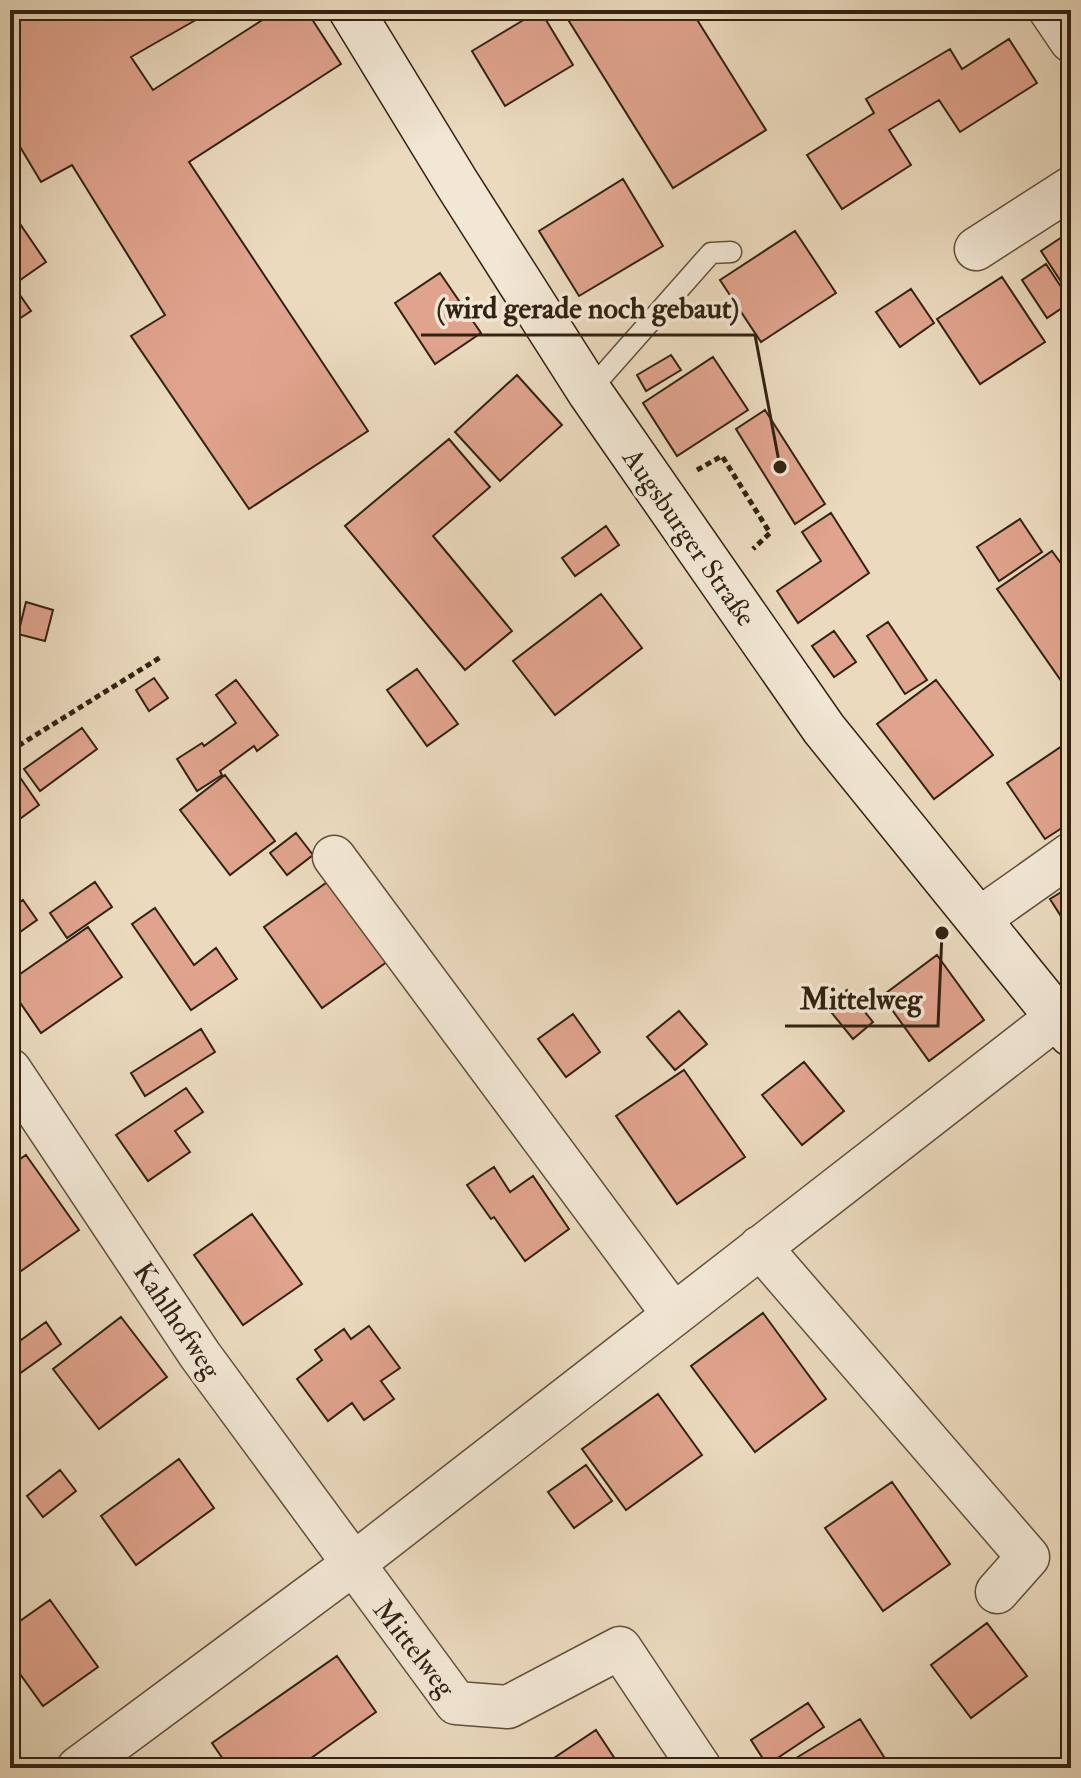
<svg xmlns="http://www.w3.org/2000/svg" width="1081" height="1778" viewBox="0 0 1081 1778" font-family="'IM FELL Double Pica',serif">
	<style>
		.building { fill: #e0a38d; stroke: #322211; stroke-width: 2 }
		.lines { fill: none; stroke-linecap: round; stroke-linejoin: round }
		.lane-casing { stroke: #60503c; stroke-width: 23 }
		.street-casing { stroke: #60503c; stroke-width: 45 }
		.secondary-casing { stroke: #322211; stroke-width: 47 }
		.path { stroke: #322211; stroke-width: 5; stroke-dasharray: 6 4; stroke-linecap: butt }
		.lane { stroke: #f2e7d5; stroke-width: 20 }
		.street { stroke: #f2e7d5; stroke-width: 42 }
		.secondary { stroke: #f2e7d5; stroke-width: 44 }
		.labels { text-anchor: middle; stroke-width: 7; stroke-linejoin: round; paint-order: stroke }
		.street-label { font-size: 28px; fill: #322211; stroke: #f2e7d5 }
		.leader { fill: none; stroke: #322211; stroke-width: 3 }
		.callout-dot { fill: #322211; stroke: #f2e7d5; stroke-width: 3 }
		.callout-label { font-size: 30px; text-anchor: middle; font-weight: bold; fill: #322211; stroke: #f2e7d5; stroke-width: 7; stroke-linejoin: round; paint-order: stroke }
	</style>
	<rect width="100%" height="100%" fill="#ebdabe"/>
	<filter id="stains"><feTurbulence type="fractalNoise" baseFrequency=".0025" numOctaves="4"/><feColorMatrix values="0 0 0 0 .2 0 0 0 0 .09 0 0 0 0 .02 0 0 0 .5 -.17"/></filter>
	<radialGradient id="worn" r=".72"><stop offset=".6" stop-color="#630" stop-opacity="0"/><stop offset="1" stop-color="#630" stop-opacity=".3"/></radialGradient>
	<path class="building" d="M 10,10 L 197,10 L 201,17 L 131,57 L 153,90 L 278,10 L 306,10 L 341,64 L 189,162 L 368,431 L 249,509 L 131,336 L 165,315 L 72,165 L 41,182 L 10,130 Z
		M 540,10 L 573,65 L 505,106 L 472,51 Z
		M 562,10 L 691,10 L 766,130 L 673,188 Z
		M 1009,39 L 1037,83 L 960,132 L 939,100 L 889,130 L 911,165 L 842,209 L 807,155 L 874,113 L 866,99 L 950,49 L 962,69 Z
		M 623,179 L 663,246 L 579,296 L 539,231 Z
		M 16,218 L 46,262 L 13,285 L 31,311 L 10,325 L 10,222 Z
		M 795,231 L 836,293 L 761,342 L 720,280 Z
		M 1071,231 L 1071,297 L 1041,251 Z
		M 1046,264 L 1071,302 L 1047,318 L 1022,280 Z
		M 440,273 L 481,333 L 435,364 L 395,303 Z
		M 1002,277 L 1045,342 L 980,384 L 937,319 Z
		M 911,289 L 934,323 L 900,347 L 876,312 Z
		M 671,355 L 681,370 L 646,391 L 637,375 Z
		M 713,357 L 748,410 L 677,456 L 643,403 Z
		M 517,375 L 562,425 L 500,481 L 455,432 Z
		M 765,410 L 825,504 L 795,524 L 736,429 Z
		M 449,439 L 490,487 L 433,536 L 512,631 L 465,670 L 345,526 Z
		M 831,513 L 869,573 L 798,623 L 777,591 L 821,561 L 802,532 Z
		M 1020,519 L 1042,552 L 999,581 L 977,547 Z
		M 606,526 L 619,545 L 575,576 L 562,558 Z
		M 1052,551 L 1071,577 L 1071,695 L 997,589 Z
		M 601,594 L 642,648 L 555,715 L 513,661 Z
		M 26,602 L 53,610 L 45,641 L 18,634 Z
		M 888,622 L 927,680 L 905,694 L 867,636 Z
		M 834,631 L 856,662 L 834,677 L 812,646 Z
		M 417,669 L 458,724 L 427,746 L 387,690 Z
		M 154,678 L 168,698 L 149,711 L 136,690 Z
		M 236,680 L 278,735 L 257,751 L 254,746 L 220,771 L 222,775 L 197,791 L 177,759 L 202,743 L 204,746 L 236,723 L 216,695 Z
		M 936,680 L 993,755 L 934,799 L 877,724 Z
		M 82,728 L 97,749 L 40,791 L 24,769 Z
		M 1071,740 L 1071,822 L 1045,839 L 1007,783 Z
		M 17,773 L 39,805 L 10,826 L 10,778 Z
		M 225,775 L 275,841 L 230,875 L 180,810 Z
		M 296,833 L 313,855 L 287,875 L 270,853 Z
		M 333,878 L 391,959 L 322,1008 L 264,927 Z
		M 95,882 L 112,907 L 67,938 L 50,913 Z
		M 1071,886 L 1071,932 L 1050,899 Z
		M 23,900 L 37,920 L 10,939 L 10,909 Z
		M 155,908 L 194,965 L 216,948 L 237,979 L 191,1010 L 132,924 Z
		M 88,927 L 122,977 L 41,1033 L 10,988 L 10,981 Z
		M 937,955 L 984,1020 L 929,1061 L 882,996 Z
		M 847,990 L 873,1022 L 853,1039 L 827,1007 Z
		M 679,1011 L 707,1044 L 675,1070 L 647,1037 Z
		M 573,1014 L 600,1052 L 566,1077 L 538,1039 Z
		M 201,1029 L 215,1052 L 145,1096 L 131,1073 Z
		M 804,1062 L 844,1111 L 802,1145 L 762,1095 Z
		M 684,1070 L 745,1157 L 677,1204 L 616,1116 Z
		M 186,1088 L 203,1112 L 175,1131 L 190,1152 L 148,1181 L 116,1135 Z
		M 26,1155 L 79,1230 L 21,1271 L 10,1255 L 10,1166 Z
		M 494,1167 L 510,1192 L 533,1176 L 569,1229 L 525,1261 L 494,1217 L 491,1219 L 467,1185 Z
		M 252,1214 L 302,1284 L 243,1325 L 194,1255 Z
		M 763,1313 L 826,1399 L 755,1452 L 691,1366 Z
		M 121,1317 L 167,1377 L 99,1429 L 53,1369 Z
		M 46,1322 L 61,1344 L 19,1374 L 10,1361 L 10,1348 Z
		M 369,1326 L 400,1368 L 381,1381 L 394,1399 L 364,1420 L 352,1403 L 328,1421 L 297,1379 L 322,1360 L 315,1350 L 344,1329 L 351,1339 Z
		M 658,1394 L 702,1455 L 626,1510 L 582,1449 Z
		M 179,1459 L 214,1508 L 136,1565 L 101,1516 Z
		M 586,1465 L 612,1501 L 574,1528 L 548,1492 Z
		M 60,1470 L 76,1491 L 43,1517 L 27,1496 Z
		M 892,1482 L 950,1564 L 883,1611 L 825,1528 Z
		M 50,1600 L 98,1667 L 43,1706 L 10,1660 L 10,1628 Z
		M 987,1623 L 1027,1676 L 971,1718 L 931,1665 Z
		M 337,1656 L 376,1712 L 297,1768 L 229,1768 L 212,1743 Z
		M 808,1703 L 824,1727 L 767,1765 L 751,1740 Z
		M 860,1719 L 891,1768 L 791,1768 L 788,1763 Z
		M 596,1730 L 621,1768 L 539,1768 Z"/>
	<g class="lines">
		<g class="lane-casing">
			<path id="lane" d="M 589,391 L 711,253 L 731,252"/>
		</g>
		<g class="street-casing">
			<path id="street" d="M 1050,10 L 1071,41
				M 976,249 L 1071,188
				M 334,857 L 673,1314
				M 979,919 L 1071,854
				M 10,1070 L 200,1355 L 456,1703 L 508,1707 L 620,1648 L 700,1768
				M 760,1247 L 1028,1557 L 997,1592
				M 78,1768 L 352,1565 L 1056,1018"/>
		</g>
		<g class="secondary-casing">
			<path id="secondary" d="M 351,10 L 456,182 L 589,391 L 824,729 L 1071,1034"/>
		</g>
		<path class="path" d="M 697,470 L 722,456 L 770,533 L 753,549
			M 10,751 L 161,657"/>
		<use href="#lane" class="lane"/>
		<use href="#street" class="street"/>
		<use href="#secondary" class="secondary"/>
	</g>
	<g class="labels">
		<g class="street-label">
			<text transform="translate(690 537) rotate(55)" y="10">Augsburger Straße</text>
			<text transform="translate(178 1320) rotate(56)" y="10">Kahlhofweg</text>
			<text transform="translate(415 1648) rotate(52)" y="10">Mittelweg</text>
		</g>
	</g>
	<path class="leader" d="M780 467L755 335H421M942 933L938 1026H785"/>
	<g class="callout-dot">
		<circle cx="780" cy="467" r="8"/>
		<circle cx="942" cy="933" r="8"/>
	</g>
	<g class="callout-label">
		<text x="588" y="318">(wird gerade noch gebaut)</text>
		<text x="861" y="1009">Mittelweg</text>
	</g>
	<rect width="1081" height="1778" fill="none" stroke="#ebdabe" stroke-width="40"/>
	<rect x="12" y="12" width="1057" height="1754" fill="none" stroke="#322211" stroke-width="4"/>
	<rect x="20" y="20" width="1041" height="1738" fill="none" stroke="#322211" stroke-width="2"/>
	<rect width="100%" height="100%" filter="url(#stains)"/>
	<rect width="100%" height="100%" fill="url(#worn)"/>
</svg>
